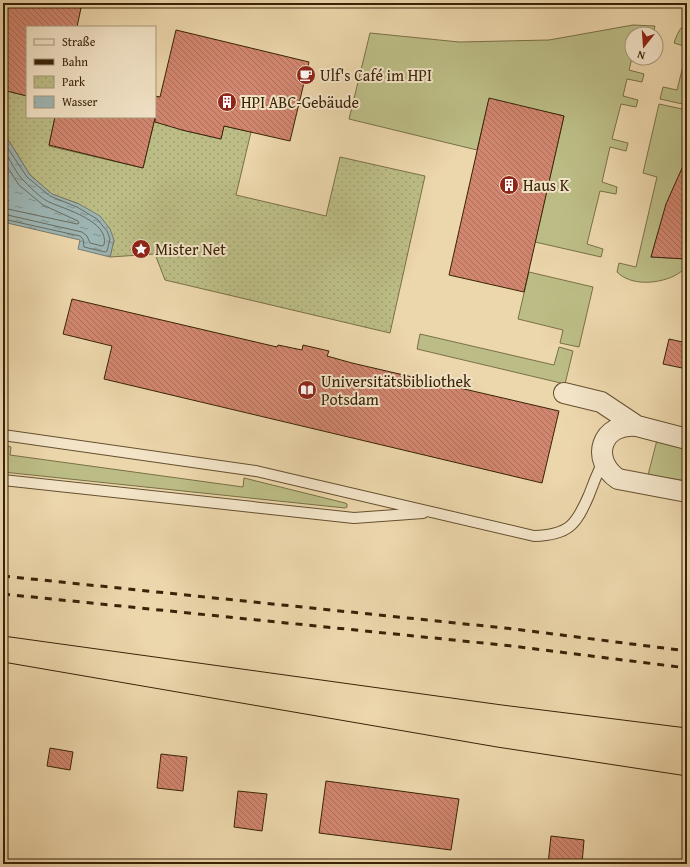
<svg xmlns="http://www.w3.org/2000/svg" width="690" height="867" viewBox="0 0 690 867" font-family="'Gentium Book Plus',serif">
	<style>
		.green { fill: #bcbd86; stroke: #7a7046 }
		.park { fill: url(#park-dots); stroke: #7a7046 }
		.water { fill: url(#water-ripples); stroke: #757b6f }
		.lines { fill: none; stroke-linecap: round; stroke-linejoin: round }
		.shore { stroke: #6a6c5e; stroke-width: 1 }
		.building { fill: url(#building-back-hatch); stroke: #382306 }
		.lane-casing { stroke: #65502f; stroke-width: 12 }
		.street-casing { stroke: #65502f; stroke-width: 22 }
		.lane { stroke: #f3e4c8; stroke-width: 10 }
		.street { stroke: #f3e4c8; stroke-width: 20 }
		.tram { stroke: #382306; stroke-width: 1 }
		.rail { stroke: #382306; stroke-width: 3; stroke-dasharray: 7 7; stroke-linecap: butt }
		.labels { text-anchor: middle; stroke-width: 4; stroke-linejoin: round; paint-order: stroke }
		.poi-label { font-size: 16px; fill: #382306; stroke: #f3e4c8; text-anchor: start }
	</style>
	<defs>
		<pattern id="park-dots" width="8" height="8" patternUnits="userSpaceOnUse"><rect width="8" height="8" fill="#bcbd86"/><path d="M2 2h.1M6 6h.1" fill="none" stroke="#a2a272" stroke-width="1.8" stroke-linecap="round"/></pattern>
		<pattern id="water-ripples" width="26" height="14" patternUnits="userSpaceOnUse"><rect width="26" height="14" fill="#9db6b5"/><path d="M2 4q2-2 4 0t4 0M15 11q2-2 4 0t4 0" fill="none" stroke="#819491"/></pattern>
		<pattern id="building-back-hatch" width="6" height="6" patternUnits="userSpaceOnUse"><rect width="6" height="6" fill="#d1866f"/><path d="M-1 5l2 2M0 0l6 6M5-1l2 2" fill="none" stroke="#ab6d59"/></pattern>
	</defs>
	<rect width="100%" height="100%" fill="#ecd6ab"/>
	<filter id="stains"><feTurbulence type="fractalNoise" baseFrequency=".005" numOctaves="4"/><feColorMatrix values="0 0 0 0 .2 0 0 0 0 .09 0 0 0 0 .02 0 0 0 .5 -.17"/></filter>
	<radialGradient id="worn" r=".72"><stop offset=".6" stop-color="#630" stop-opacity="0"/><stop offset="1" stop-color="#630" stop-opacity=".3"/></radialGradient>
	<path class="green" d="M 687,23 L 687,47 L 674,43 C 677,35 679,28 687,23 Z
		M 633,25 L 655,26 L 653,34 L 632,34 L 632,58 L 629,70 L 644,74 L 642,82 L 627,79 L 623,96 L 638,100 L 636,107 L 621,104 L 612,139 L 628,143 L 626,151 L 610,147 L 602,182 L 617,187 L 616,194 L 600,191 L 587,244 L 603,249 L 601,257 L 535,242 L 564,116 L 489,99 L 477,150 L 349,119 L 370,33 L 459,42 L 549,40 Z
		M 687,50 L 687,105 L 660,99 L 663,87 L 677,90 Z
		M 659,104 L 687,110 L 687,157 L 666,205 L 651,257 L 687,259 L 687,268 C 683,270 678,274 674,276 C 657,284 631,286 617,272 L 619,263 L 636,267 L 657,177 L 643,173 Z
		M 529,272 L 593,287 L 579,347 L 560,343 L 563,330 L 518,319 Z
		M 420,334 L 554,365 L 559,347 L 573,351 L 565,384 L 417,349 Z
		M 657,440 L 687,448 L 687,481 L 648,475 Z
		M 8,446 L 11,447 L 10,455 L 243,487 L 244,478 L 345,503 L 347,504 L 347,507 L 345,508 L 3,472 L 3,466 Z"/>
	<path class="park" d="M 3,90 L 27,96 L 27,117 L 55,117 L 49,146 L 143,168 L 157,110 L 183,116 L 180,129 L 182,130 L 221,139 L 224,126 L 251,132 L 236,195 L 326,216 L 340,157 L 425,176 L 390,333 L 165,280 L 155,254 L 110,257 L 114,240 L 79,204 L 52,194 L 30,175 L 9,141 L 3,136 Z"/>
	<path class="water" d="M 3,136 L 9,141 L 30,175 L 52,194 L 79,204 L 100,216 L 110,229 L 114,240 L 110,257 L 78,249 L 80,240 L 3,222 Z"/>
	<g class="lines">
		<path class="shore" d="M 3,141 L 27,177 L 50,196 L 77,207 L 97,219 L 107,231 L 110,239 L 107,251 L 105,252 L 84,247 L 83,239 L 80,236 L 3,219
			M 3,149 C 10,159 16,174 25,182 C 32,189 41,198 49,202 C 64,209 110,221 104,245 L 102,246 L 90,243 L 87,236 L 82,232 L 3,214
			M 3,160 L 19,185 L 43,205 L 78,221 L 79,223 L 77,224 L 3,208"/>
	</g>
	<path class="building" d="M 3,3 L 61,3 L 81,8 L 77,27 L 27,27 L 27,96 L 3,90 Z
		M 176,30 L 309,62 L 290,141 L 224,126 L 221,139 L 182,130 L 155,122 L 155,118 L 143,168 L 49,145 L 55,117 L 155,117 L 155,96 L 160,97 Z
		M 489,98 L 564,116 L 524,292 L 449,275 Z
		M 687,157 L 687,259 L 651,257 L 666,204 Z
		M 72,299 L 277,347 L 278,345 L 302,350 L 303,345 L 329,351 L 327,356 L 352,363 L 559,411 L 542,483 L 104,379 L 112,346 L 63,334 Z
		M 669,339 L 687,343 L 687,369 L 663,364 Z
		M 50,748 L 73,752 L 70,770 L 47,766 Z
		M 161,754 L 187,757 L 183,791 L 157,788 Z
		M 326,781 L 459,799 L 451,850 L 319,833 Z
		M 238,791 L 267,794 L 262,831 L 234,827 Z
		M 551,836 L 584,840 L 582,864 L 548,864 Z"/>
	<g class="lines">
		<g class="lane-casing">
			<path id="lane" d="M 3,435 L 256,471 L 534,536 C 569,535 576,525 589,495 C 593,484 598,472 603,461
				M 3,480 L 354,518 L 423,513"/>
		</g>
		<g class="street-casing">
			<path id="street" d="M 564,393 L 601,402 L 637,426
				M 687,439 L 637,426 C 602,422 589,459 618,479 L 687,492"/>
		</g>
		<use href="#lane" class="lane"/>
		<use href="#street" class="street"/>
		<path class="tram" d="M 3,636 L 502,705 L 687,728
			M 3,662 L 497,747 L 687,776"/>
		<path class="rail" d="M 3,576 L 514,629 L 687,651
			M 3,594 L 512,646 L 687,668"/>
	</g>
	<defs>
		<g id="cafe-disc" transform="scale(1)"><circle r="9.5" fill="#8f2418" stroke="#f3e4c8"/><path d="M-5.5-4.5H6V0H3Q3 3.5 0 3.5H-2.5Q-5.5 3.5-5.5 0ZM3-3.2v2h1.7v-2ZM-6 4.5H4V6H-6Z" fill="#fff"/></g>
		<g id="building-disc" transform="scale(1)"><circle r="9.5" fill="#8f2418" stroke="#f3e4c8"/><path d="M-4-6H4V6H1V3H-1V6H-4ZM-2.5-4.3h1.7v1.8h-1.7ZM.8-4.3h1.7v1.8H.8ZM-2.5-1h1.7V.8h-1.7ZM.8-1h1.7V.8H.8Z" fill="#fff"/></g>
		<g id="sight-disc" transform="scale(1)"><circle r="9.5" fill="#8f2418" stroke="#f3e4c8"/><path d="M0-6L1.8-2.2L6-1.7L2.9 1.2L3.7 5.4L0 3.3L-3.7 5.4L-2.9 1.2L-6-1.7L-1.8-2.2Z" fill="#fff"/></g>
		<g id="library-disc" transform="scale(1)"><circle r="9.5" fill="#8f2418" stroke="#f3e4c8"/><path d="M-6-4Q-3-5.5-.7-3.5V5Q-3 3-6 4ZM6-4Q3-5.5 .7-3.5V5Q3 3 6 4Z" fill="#fff"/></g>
	</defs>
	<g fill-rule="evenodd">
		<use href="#cafe-disc" x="306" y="75"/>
		<use href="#building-disc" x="227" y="102"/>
		<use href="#building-disc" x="509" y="185"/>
		<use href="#sight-disc" x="141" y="249"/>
		<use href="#library-disc" x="307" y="390"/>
	</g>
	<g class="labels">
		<g class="poi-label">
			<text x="320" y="81">Ulf's Café im HPI</text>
			<text x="241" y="108">HPI ABC-Gebäude</text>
			<text x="523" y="191">Haus K</text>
			<text x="155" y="255">Mister Net</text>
			<text x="321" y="387">Universitätsbibliothek<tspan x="321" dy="18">Potsdam</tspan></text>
		</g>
	</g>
	<rect width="690" height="867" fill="none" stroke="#ecd6ab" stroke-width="16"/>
	<rect x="4" y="4" width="682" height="859" fill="none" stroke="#382306" stroke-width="2"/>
	<rect x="8" y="8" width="674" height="851" fill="none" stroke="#382306"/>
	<rect x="26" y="26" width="130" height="92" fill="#f3e4c8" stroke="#a8977a"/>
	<rect x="34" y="39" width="20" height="6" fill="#f3e4c8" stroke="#a8977a"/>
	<text x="62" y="46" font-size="12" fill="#382306">Straße</text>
	<rect x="34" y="59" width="20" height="6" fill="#382306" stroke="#a8977a"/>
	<text x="62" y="66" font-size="12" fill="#382306">Bahn</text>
	<rect x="34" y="76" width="20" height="12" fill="url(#park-dots)" stroke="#a8977a"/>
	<text x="62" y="86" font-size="12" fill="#382306">Park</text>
	<rect x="34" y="96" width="20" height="12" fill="url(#water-ripples)" stroke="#a8977a"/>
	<text x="62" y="106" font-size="12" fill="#382306">Wasser</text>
	<g transform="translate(644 46) rotate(197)"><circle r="19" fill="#f3e4c8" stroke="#a8977a"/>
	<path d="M0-3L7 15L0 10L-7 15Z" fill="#8f2418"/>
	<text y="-6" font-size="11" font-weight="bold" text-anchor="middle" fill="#382306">N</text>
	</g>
	<rect width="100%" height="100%" filter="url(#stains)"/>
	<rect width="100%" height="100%" fill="url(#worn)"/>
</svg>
